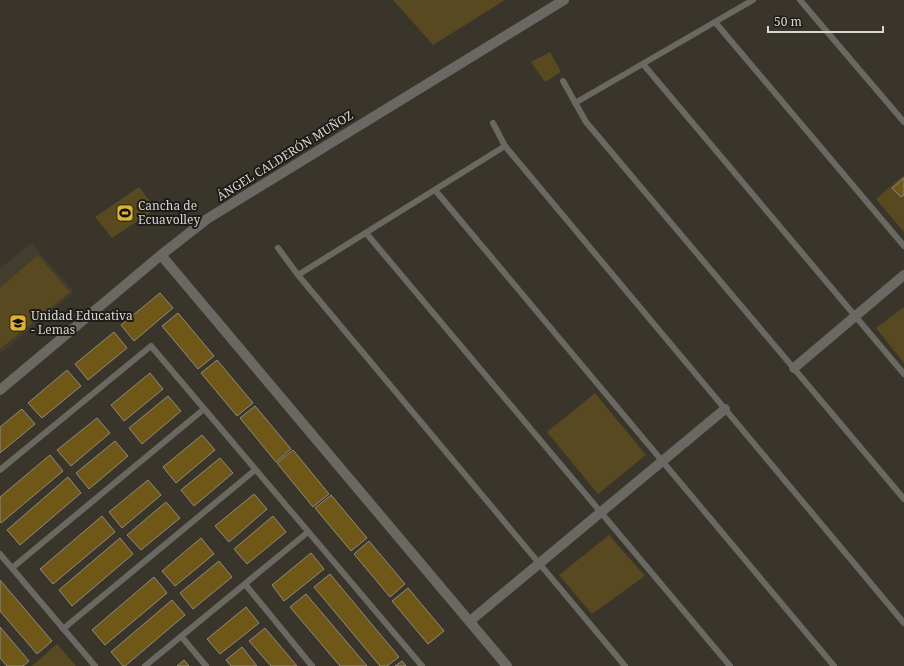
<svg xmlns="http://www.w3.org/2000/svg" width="904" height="666" viewBox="0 0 904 666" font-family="'Noto Serif',serif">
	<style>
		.built { fill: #433d2d }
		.green { fill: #594920 }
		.building { fill: #6f5817; stroke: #8f8b7f }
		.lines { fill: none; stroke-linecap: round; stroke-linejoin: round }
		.lane { stroke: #6a6863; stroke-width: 6 }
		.street { stroke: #6a6863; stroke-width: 10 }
		.labels { text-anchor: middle; stroke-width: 4; stroke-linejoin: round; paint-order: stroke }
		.street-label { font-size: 12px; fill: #d8d6d0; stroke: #1e1c18 }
		.poi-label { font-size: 12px; fill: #d8d6d0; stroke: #1e1c18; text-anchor: start }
	</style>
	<rect width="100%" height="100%" fill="#39352b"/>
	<path class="built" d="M 31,243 L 74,292 L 0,354 L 0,269 Z"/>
	<path class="green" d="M 393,0 L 505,0 L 433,45 Z
		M 550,52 L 561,72 L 545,82 L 531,62 Z
		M 904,175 L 904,232 L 876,199 Z
		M 139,187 L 156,209 L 112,238 L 95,217 Z
		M 38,255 L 70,292 L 0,349 L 0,288 Z
		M 904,307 L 904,363 L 876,328 Z
		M 595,393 L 646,455 L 598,494 L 547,432 Z
		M 609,535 L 645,576 L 592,614 L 559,575 Z
		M 57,644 L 76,666 L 32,666 Z"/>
	<path class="building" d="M 904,178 L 904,195 L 901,197 L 892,188 Z
		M 160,293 L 173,308 L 134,341 L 121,325 Z
		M 178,313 L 214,356 L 198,369 L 162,326 Z
		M 114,332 L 127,348 L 88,380 L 75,364 Z
		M 217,360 L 253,403 L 237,416 L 201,373 Z
		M 67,370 L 81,386 L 42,418 L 28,403 Z
		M 150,373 L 163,389 L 124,421 L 111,405 Z
		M 168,396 L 181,411 L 142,444 L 129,428 Z
		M 255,406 L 291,449 L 276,462 L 240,418 Z
		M 22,409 L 35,424 L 0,453 L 0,427 Z
		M 97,418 L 110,433 L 71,466 L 57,450 Z
		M 202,435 L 215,450 L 176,483 L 163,467 Z
		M 115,441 L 128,456 L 89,489 L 76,473 Z
		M 293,450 L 329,494 L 313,507 L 277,463 Z
		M 50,455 L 63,471 L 1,523 L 0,521 L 0,497 Z
		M 220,458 L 233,473 L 194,506 L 181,490 Z
		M 68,477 L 81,493 L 20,545 L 7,530 Z
		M 148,480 L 161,495 L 122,528 L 109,512 Z
		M 254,494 L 267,509 L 229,542 L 215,526 Z
		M 331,495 L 367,538 L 351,551 L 315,508 Z
		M 166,502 L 180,518 L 141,550 L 127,535 Z
		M 102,516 L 115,532 L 53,584 L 40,569 Z
		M 273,516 L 286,532 L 247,564 L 234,549 Z
		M 120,538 L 133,554 L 72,606 L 59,590 Z
		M 201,538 L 214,554 L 175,586 L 162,571 Z
		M 369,541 L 405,584 L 390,597 L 354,554 Z
		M 311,553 L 324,569 L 284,601 L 272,585 Z
		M 219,561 L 232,577 L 193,609 L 180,593 Z
		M 330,574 L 399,657 L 387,666 L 380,666 L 314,587 Z
		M 154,577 L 167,593 L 105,645 L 92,630 Z
		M 0,580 L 52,641 L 37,654 L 0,611 Z
		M 408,588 L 444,631 L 428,644 L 392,601 Z
		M 306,594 L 367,666 L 340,666 L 290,607 Z
		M 172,600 L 185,615 L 125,666 L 123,666 L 111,652 Z
		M 246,607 L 259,623 L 220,654 L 207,639 Z
		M 0,627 L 29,661 L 23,666 L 7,666 L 0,658 Z
		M 265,628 L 297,666 L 271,666 L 249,641 Z
		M 242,647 L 257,666 L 231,666 L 226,660 Z
		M 184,660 L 189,666 L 177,666 Z
		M 402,661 L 406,666 L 395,666 Z"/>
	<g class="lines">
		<path class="lane" d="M 800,0 L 904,122
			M 715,22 L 904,246
			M 643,64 L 904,374
			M 563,81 L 586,122 L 904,499
			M 575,103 L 753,0
			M 493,123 L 505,146
			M 435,190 L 834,666
			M 366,233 L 730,666
			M 278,248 L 298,275
			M 0,470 L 151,346 L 422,666
			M 0,554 L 95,666
			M 12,568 L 204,409
			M 245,584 L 312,666
			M 63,629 L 255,470
			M 181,636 L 206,666
			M 145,666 L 308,532
			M 625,666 L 298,275 L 505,146 L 904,623"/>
		<path class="street" d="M 161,255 L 507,666
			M 794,368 L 904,275
			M 0,390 L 161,255 L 207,219 L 564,0
			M 470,621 L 725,409"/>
	</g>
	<defs>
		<g id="stadium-square" transform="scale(0.9)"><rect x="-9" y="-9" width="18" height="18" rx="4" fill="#ddb133" stroke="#1e1c18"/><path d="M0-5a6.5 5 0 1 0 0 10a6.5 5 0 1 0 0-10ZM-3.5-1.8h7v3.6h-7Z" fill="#111"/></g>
		<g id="school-square" transform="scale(0.9)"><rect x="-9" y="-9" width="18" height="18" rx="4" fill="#ddb133" stroke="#1e1c18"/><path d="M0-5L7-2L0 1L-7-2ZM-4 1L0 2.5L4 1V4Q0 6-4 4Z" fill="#111"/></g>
	</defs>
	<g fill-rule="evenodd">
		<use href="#stadium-square" x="125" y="213"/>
		<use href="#school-square" x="18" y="323"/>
	</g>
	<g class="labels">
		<g class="street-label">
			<text transform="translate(285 156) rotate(-32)" y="4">ÁNGEL CALDERÓN MUÑOZ</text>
		</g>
		<g class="poi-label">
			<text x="138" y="210">Cancha de<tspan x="138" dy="14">Ecuavolley</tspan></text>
			<text x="31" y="320">Unidad Educativa<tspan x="31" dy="14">- Lemas</tspan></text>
		</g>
	</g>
	<path d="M768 26v6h115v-6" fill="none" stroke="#d8d6d0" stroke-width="2"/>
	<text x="774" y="26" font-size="12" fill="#d8d6d0" stroke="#1e1c18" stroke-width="3" paint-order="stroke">50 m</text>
</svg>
